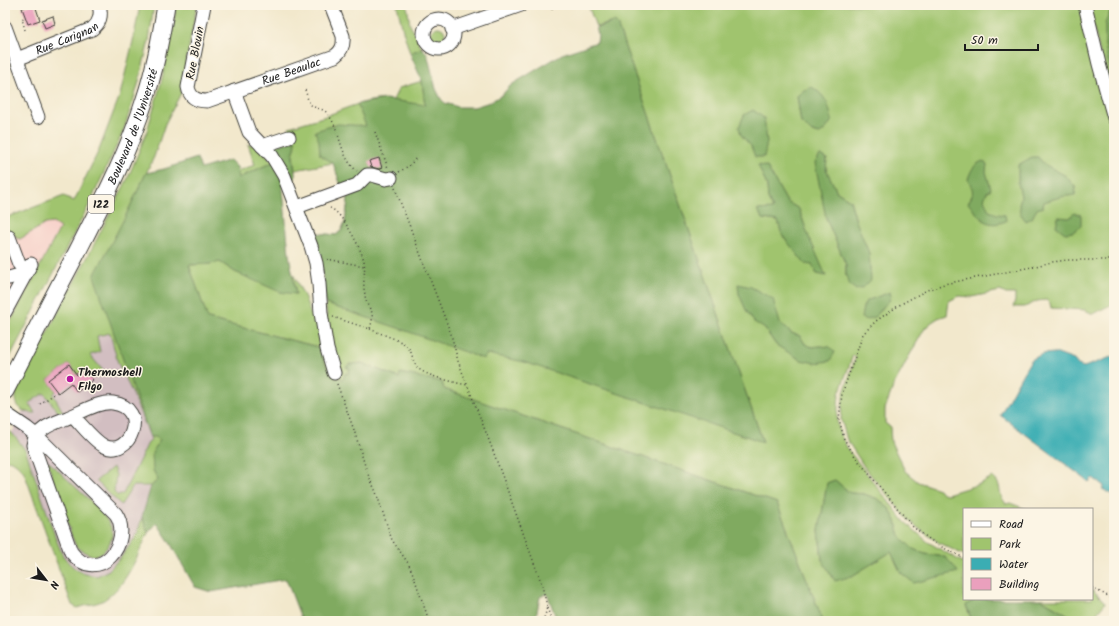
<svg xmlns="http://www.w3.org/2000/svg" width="1119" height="626" viewBox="0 0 1119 626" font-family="Kalam,sans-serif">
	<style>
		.built { fill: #f7d0c9 }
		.industrial { fill: #d2bec1 }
		.green { fill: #a0c46e; stroke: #5e7045; fill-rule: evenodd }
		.forest { fill: #80aa61; stroke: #4e633e }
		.water { fill: #3badb3; stroke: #2c6468 }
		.building { fill: #eaa0bd }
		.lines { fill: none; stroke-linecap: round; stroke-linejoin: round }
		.minor-casing { stroke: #3c3b36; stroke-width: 15 }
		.major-casing { stroke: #3c3b36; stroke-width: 19 }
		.path { stroke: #3c3b36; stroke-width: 1.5; stroke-dasharray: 1 3; stroke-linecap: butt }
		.minor { stroke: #fff; stroke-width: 13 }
		.major { stroke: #fff; stroke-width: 17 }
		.poi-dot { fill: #b5179e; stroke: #fcf5e5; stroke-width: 1.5 }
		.labels { text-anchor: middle; stroke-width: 3; stroke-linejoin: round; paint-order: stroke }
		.shield { fill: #fcf5e5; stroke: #5f5d58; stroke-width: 1 }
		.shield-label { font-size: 11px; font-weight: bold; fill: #1c1c1c }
		.street-label { font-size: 12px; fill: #1c1c1c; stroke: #fcf5e5 }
		.poi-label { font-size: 12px; font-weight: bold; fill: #1c1c1c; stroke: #fcf5e5; text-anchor: start }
	</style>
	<rect width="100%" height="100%" fill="#fcf5e5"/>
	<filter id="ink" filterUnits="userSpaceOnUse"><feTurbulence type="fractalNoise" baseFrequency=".025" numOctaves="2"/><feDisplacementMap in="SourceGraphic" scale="8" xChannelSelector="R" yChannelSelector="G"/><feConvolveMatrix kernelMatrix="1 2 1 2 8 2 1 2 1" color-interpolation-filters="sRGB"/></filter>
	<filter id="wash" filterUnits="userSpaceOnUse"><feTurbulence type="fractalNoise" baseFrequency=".012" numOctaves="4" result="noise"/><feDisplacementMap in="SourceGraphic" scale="16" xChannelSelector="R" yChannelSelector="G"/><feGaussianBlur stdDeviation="0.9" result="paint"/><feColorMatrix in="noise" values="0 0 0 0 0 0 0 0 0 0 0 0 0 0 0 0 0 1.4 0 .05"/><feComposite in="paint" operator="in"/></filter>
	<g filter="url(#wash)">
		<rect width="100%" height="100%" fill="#f2e8cc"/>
		<path class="built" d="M 64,196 L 74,201 L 5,332 L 5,218 Z"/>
		<path class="industrial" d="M 94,276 L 150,437 L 158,480 L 150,486 L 137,535 L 122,556 L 109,570 L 97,576 L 85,574 L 74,568 L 63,556 L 56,539 L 17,439 L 12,433 L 23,410 Z"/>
		<path class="green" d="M 140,5 L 154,5 L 149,41 L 137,89 L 123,132 L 89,205 L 9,359 L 5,363 L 5,332 L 60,228 L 53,223 L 45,224 L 20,239 L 16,238 L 14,235 L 5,235 L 5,218 L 64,196 L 74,201 L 99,150 L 120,95 L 133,41 Z
			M 176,5 L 197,5 L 181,88 L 181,93 L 165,124 L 154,157 L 127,213 L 156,437 L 160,440 L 153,470 L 158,480 L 151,486 L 133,486 L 121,505 L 96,481 L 113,467 L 116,475 L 114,492 L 118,496 L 123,494 L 148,443 L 151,441 L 150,437 L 132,392 L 118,363 L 110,333 L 97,336 L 100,352 L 90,355 L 105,373 L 91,378 L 84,370 L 77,375 L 69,364 L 48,380 L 56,391 L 53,394 L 63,412 L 59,413 L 44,393 L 29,403 L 35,413 C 20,413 13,405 17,389 L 87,258 L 127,180 L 146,134 L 161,83 L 173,29 Z
			M 397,5 L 407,5 L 410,25 L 417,37 L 420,45 L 422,48 L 410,53 L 403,31 Z
			M 588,5 L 1081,5 L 1109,112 L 1114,128 L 1114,305 C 1105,306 1101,311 1093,314 L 1085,310 L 1051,308 L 1050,303 L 1046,300 L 1037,301 L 1025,307 L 1013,307 L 1015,301 L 1015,294 L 1006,294 L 1000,291 L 972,297 L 959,296 L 949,301 L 947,315 L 938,318 L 932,322 L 925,328 L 908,358 L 903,368 L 894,384 L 885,409 L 885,423 L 890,427 L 891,442 L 905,471 L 918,482 L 939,489 L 942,493 L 947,494 L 980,484 L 992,477 C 1002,484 998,489 1002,498 C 1003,500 1005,502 1006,504 L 1010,503 L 1026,509 L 964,509 L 964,555 L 941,544 L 922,531 L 909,521 L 865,468 L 847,440 L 841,419 L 843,396 L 856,356 L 853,355 L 839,394 L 837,420 L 840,434 L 849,451 L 905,522 L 928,542 L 964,563 L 964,599 L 976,599 L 966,606 L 972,621 L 823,621 L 777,503 L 444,389 L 442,382 L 400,373 L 399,378 L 362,363 L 346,367 L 350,368 L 348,374 L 343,379 L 330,378 L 318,347 L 208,319 L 189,265 L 210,264 L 220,262 L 235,272 L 296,294 L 292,272 L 305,298 L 311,315 L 327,317 L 321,261 L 316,237 L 317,233 L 336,235 L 341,231 L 345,222 L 348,201 L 347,194 L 342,188 L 333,163 L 295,170 L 293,154 L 296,146 L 289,127 C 301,123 314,120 326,116 C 346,108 371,97 393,100 L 399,88 L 422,81 L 425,105 L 763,442 L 617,24 L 613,22 L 596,27 ZM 797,96 L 813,133 L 806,126 L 801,123 ZM 820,155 L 827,159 L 826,169 L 837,192 L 850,200 L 856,221 L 846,276 L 846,265 L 826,218 ZM 759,165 L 767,167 L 787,202 L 799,209 L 808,235 L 825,275 L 817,274 L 812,265 L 782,235 L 778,221 L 763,219 L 758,211 L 773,210 L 768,199 L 767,186 ZM 866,301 L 889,301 L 884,306 L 876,316 ZM 780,323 L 791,333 L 800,336 L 805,344 L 812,347 L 821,346 L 821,362 L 815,363 L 776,345 L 765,329 ZM 835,480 L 850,493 L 864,494 L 878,499 L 889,508 L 896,521 L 900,536 L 913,549 L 925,554 L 945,557 L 901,573 L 891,551 L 852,576 L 822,560 L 819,531 L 827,483 Z
			M 1088,5 L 1114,5 L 1114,9 L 1110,11 L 1105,45 L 1114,91 L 1114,109 Z
			M431 34a7 7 0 1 1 14 0a7 7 0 1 1-14 0Z
			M 248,144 L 258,146 L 273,162 L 238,178 L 237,171 L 255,165 Z
			M 5,430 L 12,433 L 17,439 L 26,451 L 56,539 L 63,556 L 74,568 L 85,574 L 97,576 L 109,570 L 122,556 L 137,535 L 142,517 L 148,533 C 137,556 127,585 104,600 C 97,604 86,605 77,608 L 72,605 L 24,472 C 19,466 14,460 5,460 Z
			M 47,461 L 50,463 L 100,510 L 109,523 L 112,529 L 112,538 L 108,546 L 102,553 L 94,556 L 84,552 L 76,546 L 72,537 Z
			M 1092,589 L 1105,602 L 1103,606 L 1097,613 L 1110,621 L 1076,621 L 1067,614 L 1041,599 L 1092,599 Z"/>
		<path class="forest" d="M 1114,9 L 1114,91 L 1105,45 L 1105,24 L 1110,11 Z
			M 614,22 L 617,24 L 763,442 L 524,362 L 487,354 L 484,359 L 398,328 L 326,304 L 321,261 L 316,237 L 317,233 L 336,235 L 341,231 L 345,222 L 348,201 L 347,193 L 342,188 L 333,163 L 320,155 L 319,141 L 315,131 L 338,124 L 366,126 L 357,104 L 385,99 L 425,105 L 422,81 L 410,53 L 422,48 L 427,53 L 436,89 L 441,99 L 445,103 L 458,107 L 474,107 L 490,102 L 502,95 L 511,85 L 562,54 L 597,42 L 598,34 L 596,28 Z
			M 812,87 C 827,97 828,104 832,120 L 826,129 L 820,134 C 810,133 809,128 801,123 L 797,96 L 804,90 Z
			M 753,110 L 764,118 L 767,142 L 764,157 L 755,157 L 751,146 L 741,135 L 739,127 L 744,115 Z
			M 295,140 C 297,150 293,149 293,156 C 293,164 296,171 295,179 L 282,179 L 289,254 L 296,294 L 280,292 L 235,272 L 220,262 L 210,264 L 189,265 L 208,319 L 318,347 C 324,361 327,374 343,379 L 345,373 L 348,374 L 350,369 L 346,367 L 350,364 L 362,363 L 399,378 L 400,373 L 442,382 L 444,389 L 777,503 L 823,621 L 557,621 L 547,593 L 540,597 L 535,621 L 302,621 L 286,579 L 211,592 L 195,587 L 169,541 L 157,523 L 148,533 L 142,517 L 151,486 L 158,480 L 153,470 L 152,453 L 160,440 L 156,437 L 150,437 L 94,276 L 127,213 L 146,173 L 164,169 L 197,158 L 201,169 L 230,160 L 237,167 L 239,178 L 273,162 L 271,147 Z
			M 820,155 L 827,159 L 826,169 L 837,192 L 850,200 L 856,221 L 869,253 L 871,280 L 863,288 L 856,290 L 850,285 L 846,276 L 846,265 L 826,218 L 815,163 Z
			M 1032,157 L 1038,157 L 1044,164 L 1066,176 L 1076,188 L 1075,195 L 1060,197 L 1044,202 L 1043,207 L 1037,209 L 1032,218 L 1026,221 L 1020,213 L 1019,205 L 1021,196 L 1018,183 L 1018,165 Z
			M 983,161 L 987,164 L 986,172 L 991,189 L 987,192 L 984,199 L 989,211 L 997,214 L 1005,215 L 1006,221 C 986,229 981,218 968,203 C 975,192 973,190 968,179 C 971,170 974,164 983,161 Z
			M 758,165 L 767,167 L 787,202 L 799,209 L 808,235 L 826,276 L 817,274 L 812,265 L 805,264 L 782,235 L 778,221 L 763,219 L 757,210 L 773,209 L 768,199 L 767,186 Z
			M 1074,213 L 1081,215 L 1081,226 L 1073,232 L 1065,233 L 1056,226 L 1058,217 L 1070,218 Z
			M 738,284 L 751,287 L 773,299 L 780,323 L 791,333 L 800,336 L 805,344 L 812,347 L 821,346 L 830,347 L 835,352 L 830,361 L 815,363 L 801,360 L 776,345 L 765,329 L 754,322 L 746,310 L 739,294 Z
			M 890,292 L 891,296 L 889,301 L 884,306 L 876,316 L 867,320 L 861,318 L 863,307 L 866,301 Z
			M 835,480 L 850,493 L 864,494 L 878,499 L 889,508 L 896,521 L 900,536 L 913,549 L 925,554 L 945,557 L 952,564 L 958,572 L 914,583 L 901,573 L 891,552 L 852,576 L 835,581 L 822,560 L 819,531 L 827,483 Z
			M 976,599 L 1041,599 L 1067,614 L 1076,621 L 972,621 L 966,605 Z"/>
		<path class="water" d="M 1055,353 L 1074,360 L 1078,365 L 1084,367 L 1114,356 L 1114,495 L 1102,489 L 1104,486 L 1093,478 L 1089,482 L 1000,415 L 1023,373 L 1031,360 L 1042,354 Z"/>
		<g id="blocks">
			<path class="building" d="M 30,5 L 35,5 L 40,20 L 28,24 L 22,8 Z
				M 53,16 L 55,24 L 45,28 L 42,20 Z
				M 379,158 L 382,168 L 379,169 L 371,167 L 369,161 Z
				M 69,364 L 77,375 L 85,370 L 93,380 L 77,392 L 71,383 L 58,393 L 48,380 Z"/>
		</g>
	</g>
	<g filter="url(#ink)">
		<use href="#blocks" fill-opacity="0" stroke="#3c3b36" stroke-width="1"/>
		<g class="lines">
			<g class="minor-casing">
				<g id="minor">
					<path id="s1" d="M 204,5 L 188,87 C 190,98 197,101 207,101 L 335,56 C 342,51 344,45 343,36 L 331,5"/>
					<path d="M 1085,5 L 1099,64 L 1114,118"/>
					<circle cx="439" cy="34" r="15"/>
					<path d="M 5,27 L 38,117"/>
					<path d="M 452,29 L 521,5"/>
					<path id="s2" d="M 17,59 L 92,29 C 100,23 102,15 99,5"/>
					<path d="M 234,91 L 249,132 L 272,156 L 284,176 L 311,246 L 316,263 L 319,284 L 321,313 L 327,349 L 334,373"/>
					<path d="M 262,146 L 289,137"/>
					<path d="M 297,207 L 357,185 L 367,175 L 372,175 L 386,179 L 391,178"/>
					<path d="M 9,237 L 19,264 L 26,272"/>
					<path d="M 9,278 L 16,276 L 23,278"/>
					<path d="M 5,312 L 31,264"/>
					<path d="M 5,413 L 27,428 L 37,436 L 116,514 C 134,542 98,587 71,552 L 33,445 C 35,429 54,423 67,418 C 80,413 99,401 113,403 C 150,408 130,459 104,446 C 93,440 82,425 73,416"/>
				</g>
			</g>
			<g class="major-casing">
				<g id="major">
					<path id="s3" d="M 5,391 C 28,346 51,301 75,256 C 101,205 128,154 145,99 C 155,69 161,37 166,5"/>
				</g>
			</g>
			<path class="path" d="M 551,5 L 553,12
				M 25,30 L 22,19 L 25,17
				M 305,90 C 307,94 307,99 309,102 C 313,110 322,107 327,113 C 342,131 338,155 357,171
				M 375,132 L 388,168
				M 399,172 L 410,165 L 415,159
				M 395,188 L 451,334 L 458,361 L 492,448 L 541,582 L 547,606 L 546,612 L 543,621
				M 330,208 C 342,212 361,248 364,261 C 366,272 362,283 365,294 C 365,298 367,303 368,306 C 370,309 372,311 372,314 C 373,319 371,325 370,329 L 333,317
				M 327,259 L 364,266
				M 370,329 C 378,333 401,340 407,346 C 413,352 412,362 418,368 C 423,375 459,384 468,385
				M 337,384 L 354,430 L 367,472 L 376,492 L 392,540 L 408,563 L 413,574 L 429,621
				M 40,404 L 57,392
				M 964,558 L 936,544 L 913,527 L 856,458 L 844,439 L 839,419 L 842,394 L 863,334 L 876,321 L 901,304 L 927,290 L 944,284 L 1032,267 L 1052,262 L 1067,260 L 1114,260
				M 1092,588 L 1112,598
				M 547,608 L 552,621"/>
			<use href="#minor" class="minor"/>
			<use href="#major" class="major"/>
		</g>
	</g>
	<circle class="poi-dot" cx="70" cy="379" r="4"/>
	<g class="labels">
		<rect class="shield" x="88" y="195" width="26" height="18" rx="3"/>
		<g class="shield-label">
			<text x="101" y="208">122</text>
		</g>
		<g class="street-label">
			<text dy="4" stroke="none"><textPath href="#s2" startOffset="54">Rue Carignan</textPath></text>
			<text transform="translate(195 53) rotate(-79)" y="4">Rue Blouin</text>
			<text dy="4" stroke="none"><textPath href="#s1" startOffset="199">Rue Beaulac</textPath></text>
			<text dy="4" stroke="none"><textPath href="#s3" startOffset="294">Boulevard de l'Université</textPath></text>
		</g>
		<g class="poi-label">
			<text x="78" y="376">Thermoshell<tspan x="78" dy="14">Filgo</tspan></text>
		</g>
	</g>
	<rect width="1119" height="626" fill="none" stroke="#fcf5e5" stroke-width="20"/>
	<rect x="963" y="508" width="130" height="92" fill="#fcf5e5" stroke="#a29e95"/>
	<rect x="971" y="521" width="20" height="6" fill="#ffffff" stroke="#a29e95"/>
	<text x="999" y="528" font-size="12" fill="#1c1c1c">Road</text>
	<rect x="971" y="538" width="20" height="12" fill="#a0c46e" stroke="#a29e95"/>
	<text x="999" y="548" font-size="12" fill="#1c1c1c">Park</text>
	<rect x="971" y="558" width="20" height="12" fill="#3badb3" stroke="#a29e95"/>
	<text x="999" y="568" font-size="12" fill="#1c1c1c">Water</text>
	<rect x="971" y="578" width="20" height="12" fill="#eaa0bd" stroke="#a29e95"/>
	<text x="999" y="588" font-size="12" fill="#1c1c1c">Building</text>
	<g transform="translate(46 580) rotate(121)" stroke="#fcf5e5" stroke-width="3" paint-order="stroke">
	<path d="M0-3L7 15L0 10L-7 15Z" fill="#1c1c1c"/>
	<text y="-6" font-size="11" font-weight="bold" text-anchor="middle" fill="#1c1c1c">N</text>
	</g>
	<path d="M965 44v6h73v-6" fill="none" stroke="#1c1c1c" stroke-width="2"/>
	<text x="971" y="44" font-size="12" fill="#1c1c1c" stroke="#fcf5e5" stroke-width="3" paint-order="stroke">50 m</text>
</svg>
